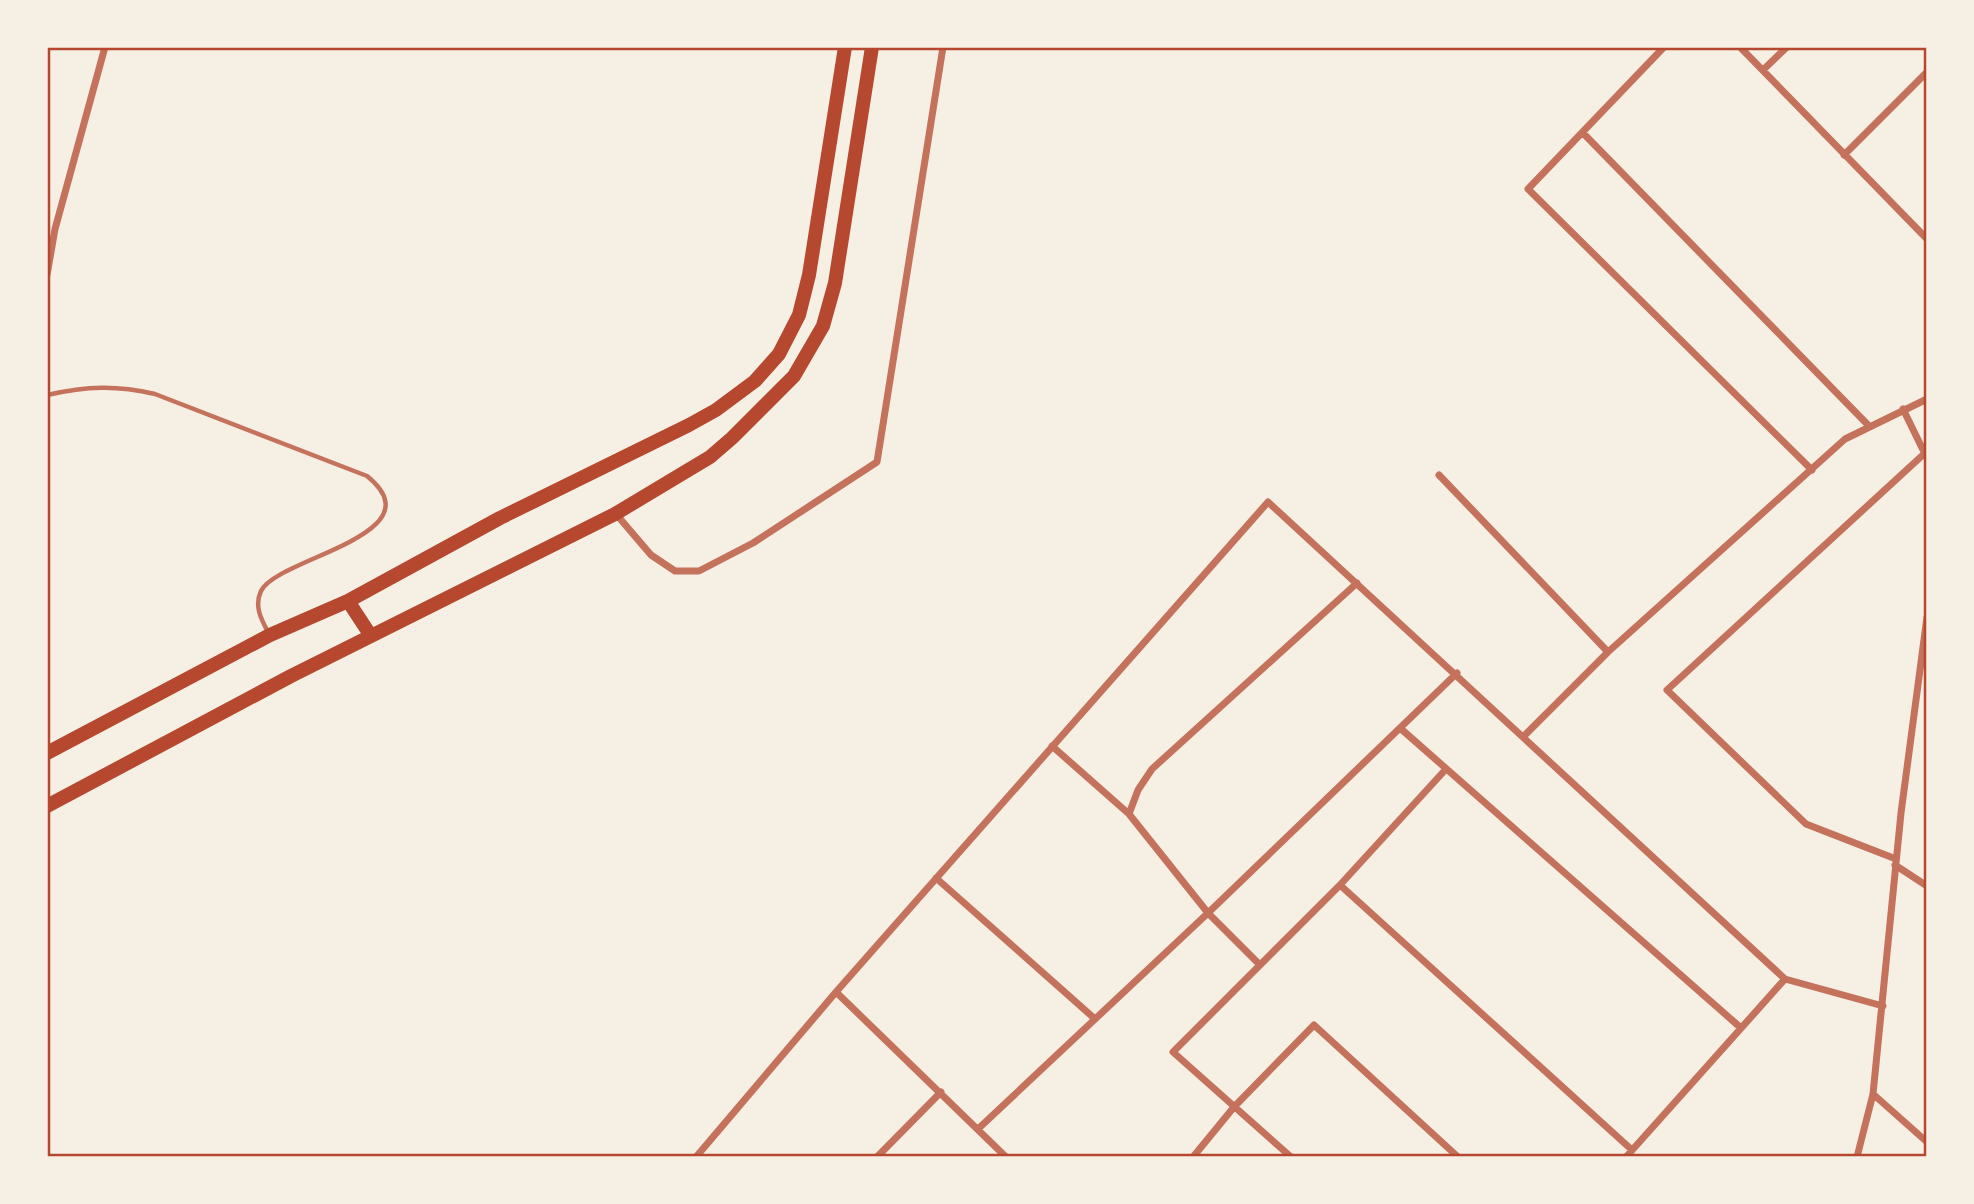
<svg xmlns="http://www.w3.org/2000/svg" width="1974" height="1204" viewBox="0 0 1974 1204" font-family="Literata,serif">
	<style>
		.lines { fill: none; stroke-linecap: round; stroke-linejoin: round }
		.service { stroke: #c5725c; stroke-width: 4.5 }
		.minor { stroke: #c5725c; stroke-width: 7 }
		.secondary { stroke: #b5482f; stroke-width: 14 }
		.neatline { fill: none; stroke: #b5482f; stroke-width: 2.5 }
	</style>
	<rect width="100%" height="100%" fill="#f6efe4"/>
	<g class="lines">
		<path class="service" d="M 47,395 C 87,386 116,385 155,394 L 367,476 C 440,535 276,558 261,591 C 254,606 261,619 268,632"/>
		<path class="minor" d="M 1664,47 L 1528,189 L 1812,470
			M 1740,47 L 1927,239
			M 1763,70 L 1787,47
			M 1583,133 L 1869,426
			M 1844,155 L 1927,72
			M 47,275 L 55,229 L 105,47
			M 1903,409 L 1926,456
			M 1439,475 L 1608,652
			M 616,514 L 651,555 L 675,571 L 699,571 L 753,543 L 877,462 L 943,47
			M 1400,728 L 1741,1028
			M 1524,736 L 1608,652 L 1845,439 L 1927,399
			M 1052,746 L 1129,814
			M 1896,859 L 1806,824 L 1667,690 L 1925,453
			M 1895,865 L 1927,886
			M 936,878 L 1094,1018
			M 1340,885 L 1632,1150
			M 1260,965 L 1208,913 L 1129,814 L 1138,790 L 1152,769 L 1357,583
			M 836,992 L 1006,1157
			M 1873,1094 L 1927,1142
			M 978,1129 L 1208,913 L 1457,673
			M 696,1157 L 836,992 L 1268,502 L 1785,979 L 1883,1006
			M 877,1157 L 941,1092
			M 1193,1157 L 1234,1107 L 1314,1025 L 1458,1157
			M 1291,1157 L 1173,1052 L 1340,885 L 1446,769
			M 1626,1157 L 1785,979
			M 1857,1157 L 1873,1094 L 1901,813 L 1927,617"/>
		<path class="secondary" d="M 348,601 L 371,636
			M 47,753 L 270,635 L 348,601 L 500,518 L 689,425 L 716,410 L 755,381 L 779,354 L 799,315 L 809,275 L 845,47
			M 47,806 L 291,676 L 615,514 L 710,457 L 732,438 L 794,376 L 823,326 L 835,283 L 872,47"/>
	</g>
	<rect width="1974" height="1204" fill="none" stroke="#f6efe4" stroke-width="98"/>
	<rect x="49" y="49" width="1876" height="1106" class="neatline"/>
</svg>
